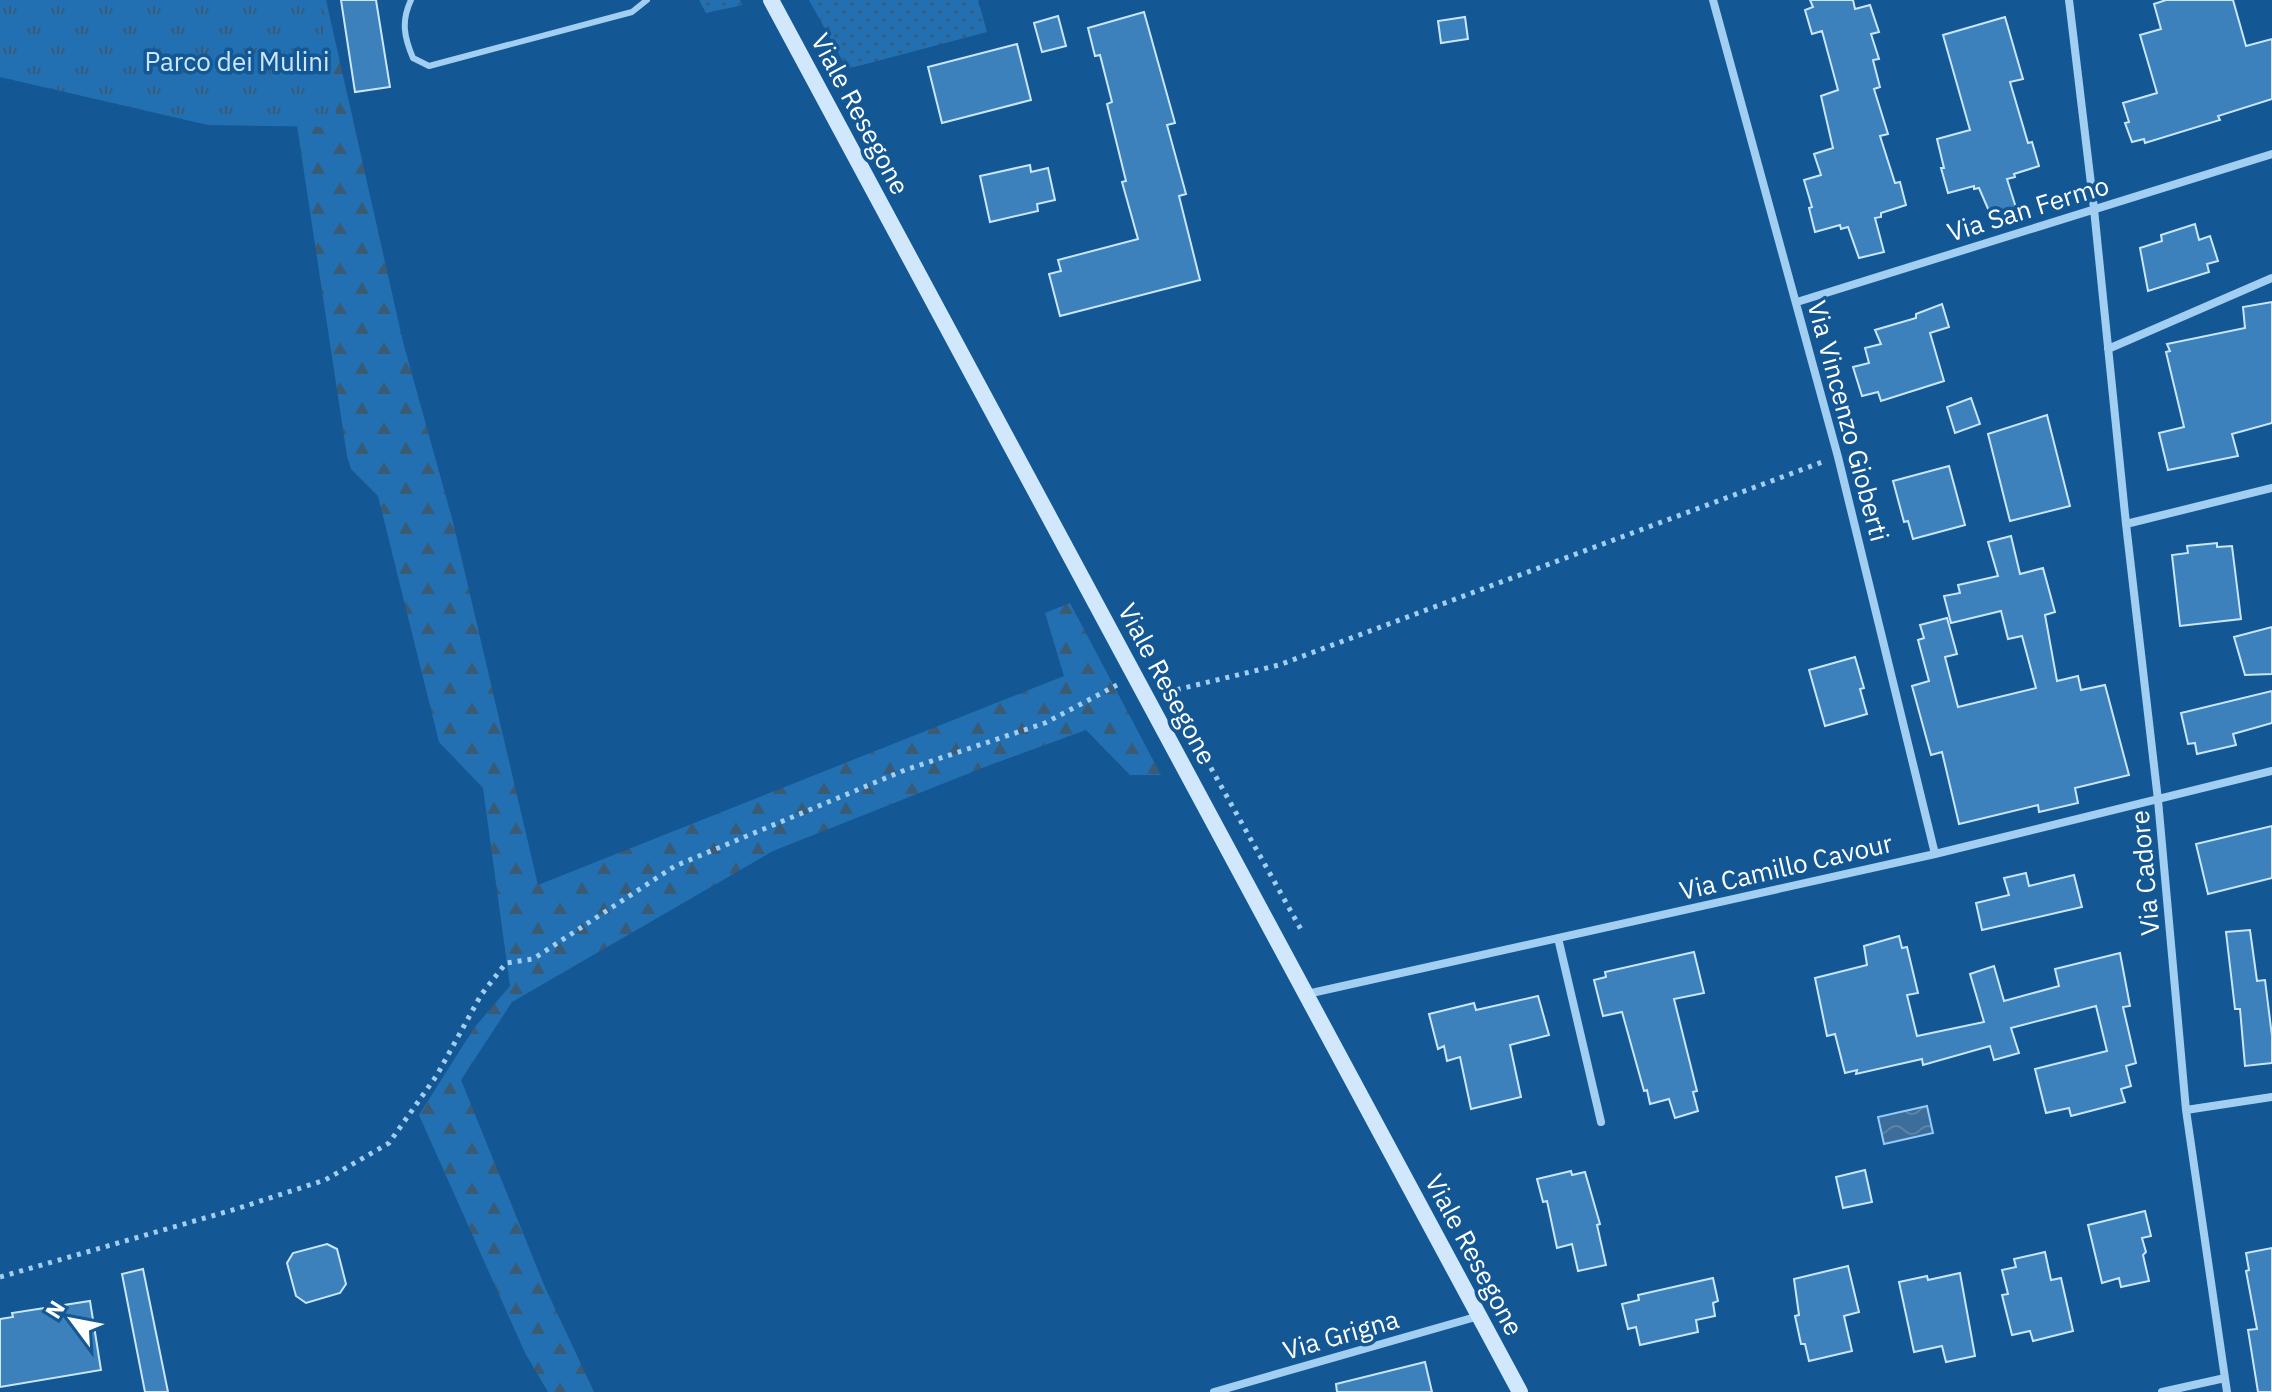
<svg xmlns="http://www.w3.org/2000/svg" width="2272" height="1392" viewBox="0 0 2272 1392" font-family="'IBM Plex Sans',sans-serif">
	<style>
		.grass { fill: url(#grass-dots) }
		.forest { fill: url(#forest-firs) }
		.park { fill: url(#park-tufts) }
		.water { fill: url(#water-waves); stroke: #94caf5; stroke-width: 2 }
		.building { fill: #3c81bc; stroke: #cae6fd; stroke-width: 2 }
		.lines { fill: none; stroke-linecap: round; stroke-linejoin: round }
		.path { stroke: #a2cef2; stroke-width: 5; stroke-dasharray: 4 6; stroke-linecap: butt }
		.lane { stroke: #a2cef2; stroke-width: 6 }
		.street { stroke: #a2cef2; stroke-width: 8 }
		.secondary { stroke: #d1e8fc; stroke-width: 16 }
		.labels { text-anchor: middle; stroke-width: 7; stroke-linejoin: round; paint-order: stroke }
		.park-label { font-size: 26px; fill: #cae6fd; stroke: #135794 }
		.street-label { font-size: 26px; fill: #fff; stroke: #135794 }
	</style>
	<defs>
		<pattern id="grass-dots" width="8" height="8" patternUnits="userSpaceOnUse" patternTransform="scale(2)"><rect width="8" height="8" fill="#2270b1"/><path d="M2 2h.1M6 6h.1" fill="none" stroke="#3b5a74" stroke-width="1.8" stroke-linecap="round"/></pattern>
		<pattern id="forest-firs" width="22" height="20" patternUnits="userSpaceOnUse" patternTransform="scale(2)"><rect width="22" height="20" fill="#2270b1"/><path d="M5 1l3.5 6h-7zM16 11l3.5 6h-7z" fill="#3b5a74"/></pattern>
		<pattern id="park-tufts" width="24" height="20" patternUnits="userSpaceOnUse" patternTransform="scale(2)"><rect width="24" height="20" fill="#2270b1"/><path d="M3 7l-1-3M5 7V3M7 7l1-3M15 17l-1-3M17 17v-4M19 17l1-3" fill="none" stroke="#3b5a74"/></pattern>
		<pattern id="water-waves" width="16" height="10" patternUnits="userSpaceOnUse" patternTransform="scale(2)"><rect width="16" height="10" fill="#3d6d9a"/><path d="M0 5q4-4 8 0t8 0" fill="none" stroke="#5a83a9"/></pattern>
	</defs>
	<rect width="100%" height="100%" fill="#135794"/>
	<path class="grass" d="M 699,0 L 740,0 L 743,5 L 706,13 Z
		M 809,0 L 978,0 L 987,32 L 847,69 Z"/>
	<path class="forest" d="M 278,0 L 326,0 L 403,342 L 453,522 L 538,885 L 1064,676 L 1045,613 L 1070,603 L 1161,775 L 1130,775 L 1086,730 L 990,765 L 773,851 L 512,1002 L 461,1080 L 544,1285 L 594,1392 L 548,1392 L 525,1353 L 419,1115 L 474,1028 L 510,986 L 483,788 L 439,742 L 378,496 L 351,469 L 347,456 Z"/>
	<path class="park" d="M 0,0 L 320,0 L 338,127 L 208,125 L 0,77 Z"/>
	<path class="water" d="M 1927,1106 L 1933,1133 L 1884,1144 L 1878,1117 Z"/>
	<path class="building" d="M 341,0 L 376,0 L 390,87 L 355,92 Z
		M 1810,0 L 1853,0 L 1855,9 L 1870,5 L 1879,32 L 1871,34 L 1879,59 L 1873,60 L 1880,87 L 1874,89 L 1888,134 L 1880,136 L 1895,183 L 1900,182 L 1906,205 L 1881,213 L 1881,217 L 1875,218 L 1884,252 L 1859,258 L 1848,227 L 1841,229 L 1840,225 L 1815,232 L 1809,208 L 1812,207 L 1804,180 L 1821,175 L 1814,154 L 1833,148 L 1821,96 L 1838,90 L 1822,31 L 1812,34 L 1805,10 L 1813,7 Z
		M 2166,0 L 2233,0 L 2246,46 L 2272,39 L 2272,99 L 2218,116 L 2220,120 L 2145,143 L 2144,139 L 2132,142 L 2125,123 L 2129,122 L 2123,103 L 2157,93 L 2140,35 L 2161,29 L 2154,4 Z
		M 1144,12 L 1175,123 L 1167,125 L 1186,194 L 1179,196 L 1200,280 L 1060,316 L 1049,274 L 1061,271 L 1058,260 L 1138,239 L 1122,182 L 1126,181 L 1107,104 L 1112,102 L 1100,55 L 1095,56 L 1088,28 Z
		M 1058,16 L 1066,46 L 1042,52 L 1034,23 Z
		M 1465,17 L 1468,39 L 1441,43 L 1438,21 Z
		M 2005,17 L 2023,79 L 2010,82 L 2028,143 L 2032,142 L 2039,166 L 2014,174 L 2015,177 L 2007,179 L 2017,211 L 1992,218 L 1979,188 L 1974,189 L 1974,186 L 1948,193 L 1941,168 L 1944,168 L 1937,139 L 1970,130 L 1943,35 Z
		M 1017,44 L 1031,100 L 942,123 L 928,67 Z
		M 1030,165 L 1031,172 L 1048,168 L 1055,200 L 1037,204 L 1038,211 L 990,222 L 980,176 Z
		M 2195,224 L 2199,240 L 2210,236 L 2218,261 L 2207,264 L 2209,272 L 2148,291 L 2140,248 L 2162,241 L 2161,235 Z
		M 2272,302 L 2272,423 L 2232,434 L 2238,456 L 2168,470 L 2159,433 L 2184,427 L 2166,352 L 2170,351 L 2167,344 L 2245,328 L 2243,307 Z
		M 1942,304 L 1949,327 L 1930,333 L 1944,381 L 1881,401 L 1878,392 L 1862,396 L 1853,367 L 1869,363 L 1865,348 L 1881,344 L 1875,330 L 1916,318 L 1916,314 Z
		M 1971,398 L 1980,424 L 1955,433 L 1947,407 Z
		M 2047,415 L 2070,506 L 2010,521 L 1988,434 Z
		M 1949,466 L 1965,525 L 1913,539 L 1908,521 L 1904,522 L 1893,481 Z
		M 2011,536 L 2020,574 L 2043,568 L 2055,612 L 2045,615 L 2057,681 L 2078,676 L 2081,690 L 2105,685 L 2129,775 L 2075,788 L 2078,803 L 2039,812 L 2038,805 L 1959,824 L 1942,752 L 1931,755 L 1912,686 L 1929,681 L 1918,640 L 1924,638 L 1920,625 L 1947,618 L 1957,654 L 1945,657 L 1958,707 L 2036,688 L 2022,636 L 2008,639 L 2001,611 L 1951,623 L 1944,596 L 1960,593 L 1958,585 L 1998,576 L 1988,542 Z
		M 2217,543 L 2217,547 L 2232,546 L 2241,619 L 2180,626 L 2172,555 L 2188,553 L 2187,546 Z
		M 2272,627 L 2272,674 L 2245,675 L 2234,637 Z
		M 1855,657 L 1864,688 L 1860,689 L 1867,714 L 1825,726 L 1809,670 Z
		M 2272,691 L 2272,723 L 2233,734 L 2236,745 L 2197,754 L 2195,743 L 2188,744 L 2181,713 Z
		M 2272,826 L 2272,878 L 2208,894 L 2196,844 Z
		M 2026,873 L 2029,886 L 2074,875 L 2082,907 L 1982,930 L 1976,903 L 2009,895 L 2004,878 Z
		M 2250,930 L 2257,981 L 2265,980 L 2272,1036 L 2272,1063 L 2245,1066 L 2240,1009 L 2235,1009 L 2226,932 Z
		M 1899,936 L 1902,948 L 1907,947 L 1918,993 L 1907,995 L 1917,1036 L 1984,1022 L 1970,974 L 1994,966 L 2004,1001 L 2059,986 L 2055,969 L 2120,953 L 2130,1006 L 2123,1007 L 2136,1063 L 2126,1066 L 2131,1086 L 2121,1089 L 2125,1102 L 2071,1116 L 2069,1108 L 2046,1113 L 2035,1069 L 2107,1051 L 2096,1006 L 2011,1028 L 2019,1053 L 1994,1060 L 1990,1046 L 1923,1065 L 1922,1059 L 1856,1074 L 1857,1070 L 1845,1073 L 1835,1034 L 1827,1036 L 1815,978 L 1867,965 L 1864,946 Z
		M 1694,952 L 1704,993 L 1674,999 L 1697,1091 L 1693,1092 L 1698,1111 L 1675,1118 L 1669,1099 L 1650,1104 L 1647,1090 L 1644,1091 L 1622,1012 L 1603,1016 L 1594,980 L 1606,977 L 1605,972 Z
		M 1538,996 L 1549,1035 L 1510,1045 L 1521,1097 L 1471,1109 L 1460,1057 L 1447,1061 L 1444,1046 L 1438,1049 L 1429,1014 L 1474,1003 L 1476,1010 Z
		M 1865,1170 L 1872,1202 L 1843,1208 L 1836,1177 Z
		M 1571,1171 L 1572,1175 L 1585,1172 L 1600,1224 L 1597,1225 L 1606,1265 L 1578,1271 L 1572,1244 L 1557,1248 L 1547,1201 L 1543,1202 L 1537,1179 Z
		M 2145,1211 L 2151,1236 L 2142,1238 L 2146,1252 L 2143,1255 L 2149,1281 L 2121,1287 L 2119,1278 L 2102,1283 L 2088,1225 Z
		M 327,1244 L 337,1249 L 346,1284 L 340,1293 L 306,1303 L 296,1296 L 287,1263 L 293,1253 Z
		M 2272,1248 L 2272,1392 L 2258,1392 L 2248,1330 L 2257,1329 L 2246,1271 L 2249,1270 L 2246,1253 Z
		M 2045,1252 L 2051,1280 L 2061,1278 L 2073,1331 L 2033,1341 L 2030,1331 L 2012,1335 L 2002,1295 L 2008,1294 L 2002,1270 L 2016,1267 L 2014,1259 Z
		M 1848,1266 L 1859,1312 L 1844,1316 L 1852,1351 L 1809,1361 L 1805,1344 L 1801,1344 L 1795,1316 L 1799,1315 L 1794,1279 Z
		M 143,1269 L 168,1392 L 145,1392 L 122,1274 Z
		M 1960,1273 L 1975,1356 L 1946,1362 L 1942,1346 L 1914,1352 L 1899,1282 L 1927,1276 L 1928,1280 Z
		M 1713,1278 L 1718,1301 L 1713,1303 L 1715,1316 L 1696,1320 L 1698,1332 L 1640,1345 L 1636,1327 L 1628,1329 L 1622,1304 L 1639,1300 L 1638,1295 Z
		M 90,1301 L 101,1370 L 0,1387 L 0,1319 L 13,1317 L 12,1313 Z
		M 1425,1362 L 1432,1392 L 1337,1392 L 1336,1384 Z"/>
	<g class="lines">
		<path class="path" d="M 1167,692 L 1279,665 L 1825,461
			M 1206,759 L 1303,933
			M 0,1277 L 236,1209 L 325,1180 L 389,1143 L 437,1075 L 481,995 L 506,963 L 533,959 L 675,866 L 905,770 L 1045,723 L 1117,685"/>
		<path class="lane" d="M 411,0 C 401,21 404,37 413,58 L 429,66 L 632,12 L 647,0"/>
		<path class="street" d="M 1713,0 L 1838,457 L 1935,854
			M 2069,0 L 2094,209 L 2126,524 L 2158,800 L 2186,1110 L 2227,1392
			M 1797,302 L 2272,154
			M 2108,349 L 2272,278
			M 2126,524 L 2272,488
			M 1558,938 L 1601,1122
			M 1307,994 L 1935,854 L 2272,771
			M 2186,1110 L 2272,1097
			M 1214,1392 L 1479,1316
			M 2162,1392 L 2225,1378"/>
		<path class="secondary" d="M 771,0 L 1520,1392"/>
	</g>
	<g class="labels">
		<g class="park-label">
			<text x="237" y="71">Parco dei Mulini</text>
		</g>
		<g class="street-label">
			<text transform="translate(860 114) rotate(62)" y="9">Viale Resegone</text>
			<text transform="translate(2028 209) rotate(-17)" y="9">Via San Fermo</text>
			<text transform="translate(1848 421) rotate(75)" y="9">Via Vincenzo Gioberti</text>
			<text transform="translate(1167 684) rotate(62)" y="9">Viale Resegone</text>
			<text transform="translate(1786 867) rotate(-13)" y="9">Via Camillo Cavour</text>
			<text transform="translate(2145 873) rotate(-95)" y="9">Via Cadore</text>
			<text transform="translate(1474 1255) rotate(62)" y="9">Viale Resegone</text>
			<text transform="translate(1341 1335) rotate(-16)" y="9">Via Grigna</text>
		</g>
	</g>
	<g transform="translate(72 1320) rotate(302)" stroke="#135794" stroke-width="6" paint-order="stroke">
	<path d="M0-6L14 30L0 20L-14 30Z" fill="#ffffff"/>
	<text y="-12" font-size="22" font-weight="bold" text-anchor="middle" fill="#ffffff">N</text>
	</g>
</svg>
